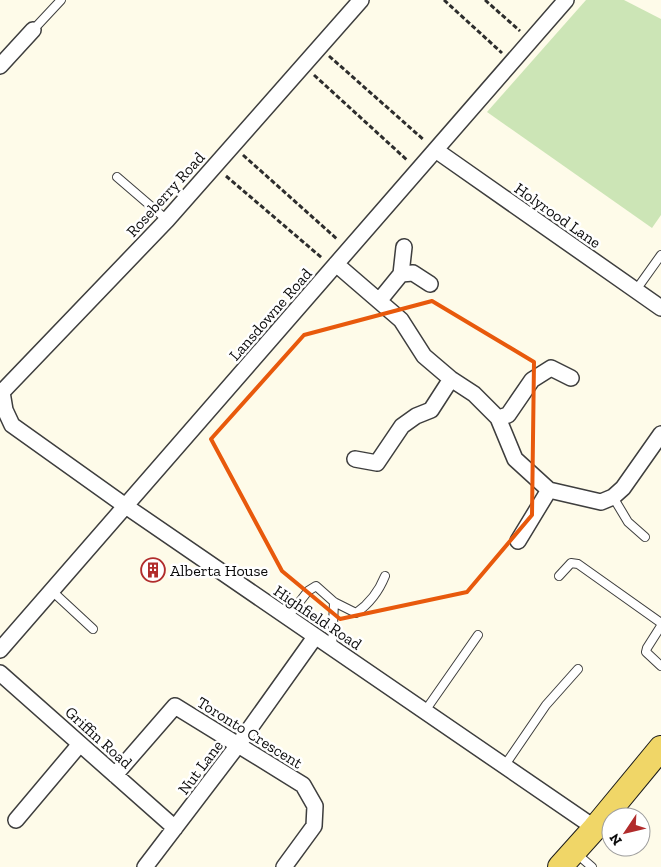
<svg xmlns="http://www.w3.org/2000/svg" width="661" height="867" viewBox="0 0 661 867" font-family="'Zilla Slab',serif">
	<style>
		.park { fill: #cce5b6 }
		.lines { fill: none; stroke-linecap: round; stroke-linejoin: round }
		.service-casing { stroke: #3e3e3e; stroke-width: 10 }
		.minor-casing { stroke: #3e3e3e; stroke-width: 18 }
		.primary-casing { stroke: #1c1c1c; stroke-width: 26 }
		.path { stroke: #2d2d2d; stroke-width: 3; stroke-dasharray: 5 2.5; stroke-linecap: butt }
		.service { stroke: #fff; stroke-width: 8 }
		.minor { stroke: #fff; stroke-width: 15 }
		.primary { stroke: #f0d667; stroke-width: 24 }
		.marked { fill: none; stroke: #e8590c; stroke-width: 4; stroke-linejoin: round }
		.labels { text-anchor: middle; stroke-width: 5; stroke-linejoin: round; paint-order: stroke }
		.street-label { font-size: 16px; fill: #0b0b0b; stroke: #fff }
		.poi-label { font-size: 16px; fill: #0b0b0b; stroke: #fff; text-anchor: start }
	</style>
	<rect width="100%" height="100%" fill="#fefbe9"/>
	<path class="park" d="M 586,0 L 624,0 L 661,19 L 661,215 L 652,228 L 487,112 Z"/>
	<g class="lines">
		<g class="service-casing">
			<path id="service" d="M 33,30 L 61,0
				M 117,177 L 167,220
				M 636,290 L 661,255
				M 613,497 L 628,522 L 645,537
				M 559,576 L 571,563 L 578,564 L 661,623
				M 52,591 L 93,629
				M 287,618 L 308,591 L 316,586 L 334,602 L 356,613 C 369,604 379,591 385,576
				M 661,626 L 647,648 L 646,652 L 661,666
				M 332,648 L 334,602
				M 425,711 L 478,635
				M 505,765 L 546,705 L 578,669
				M 577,854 L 592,867"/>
		</g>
		<g class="minor-casing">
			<path id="minor" d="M 361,0 L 167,220 L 2,392 L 5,410 L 12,425 L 127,507 L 595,828
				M 0,66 L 33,30
				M 437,151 L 661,308
				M 336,264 L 401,320 L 424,356 L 451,379 L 474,394 L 498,418 L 515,459 L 549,490 L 601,502 L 613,497 L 623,488 L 661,434
				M 401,274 L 413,273 L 430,284
				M 379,301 L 401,274 L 404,247
				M 498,418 L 508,415 L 532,380 L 551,368 L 571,378
				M 355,459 L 377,463 L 402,426 L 416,416 L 431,410 L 451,379
				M 518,541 L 549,490
				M 0,650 L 566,0
				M 0,673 L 175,828
				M 115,775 L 175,706 L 303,785 L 315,806 L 314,826 L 284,867
				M 16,820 L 80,744
				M 145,867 L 238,745 L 315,637"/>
		</g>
		<g class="primary-casing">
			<path id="primary" d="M 560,867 L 595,828 L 661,748"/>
		</g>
		<path class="path" d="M 444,0 L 502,53
			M 485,0 L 520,31
			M 329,56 L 424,140
			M 314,75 L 407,160
			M 243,155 L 337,239
			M 226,176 L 322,258"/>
		<use href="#service" class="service"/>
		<use href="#minor" class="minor"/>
		<use href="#primary" class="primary"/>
	</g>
	<path class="marked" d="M 432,301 L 534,362 L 532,515 L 467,592 L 340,619 L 282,571 L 211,439 L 304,335 Z"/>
	<defs>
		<g id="building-ring" transform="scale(1.25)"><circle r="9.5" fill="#fff" stroke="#b12c2c" stroke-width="1.5"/><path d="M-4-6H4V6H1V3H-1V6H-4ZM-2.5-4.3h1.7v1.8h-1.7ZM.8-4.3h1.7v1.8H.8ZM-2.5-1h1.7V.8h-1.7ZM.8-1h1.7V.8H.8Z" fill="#b12c2c"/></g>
	</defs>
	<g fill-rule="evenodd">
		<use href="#building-ring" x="153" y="570"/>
	</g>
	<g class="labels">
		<g class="street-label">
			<text transform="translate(165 194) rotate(-48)" y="6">Roseberry Road</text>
			<text transform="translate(558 215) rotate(35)" y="6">Holyrood Lane</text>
			<text transform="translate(270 314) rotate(-49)" y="6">Lansdowne Road</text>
			<text transform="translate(318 617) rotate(34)" y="6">Highfield Road</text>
			<text transform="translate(250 732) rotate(32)" y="6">Toronto Crescent</text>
			<text transform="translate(99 737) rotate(42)" y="6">Griffin Road</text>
			<text transform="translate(200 767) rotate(-53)" y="6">Nut Lane</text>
		</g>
		<g class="poi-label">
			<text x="170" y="576">Alberta House</text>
		</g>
	</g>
	<g transform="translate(626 832) rotate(235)"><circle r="24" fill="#ffffff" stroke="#9d9d9d"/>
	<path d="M0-4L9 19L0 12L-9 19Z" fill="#b12c2c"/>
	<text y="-8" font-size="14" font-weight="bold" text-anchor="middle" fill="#0b0b0b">N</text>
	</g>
</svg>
